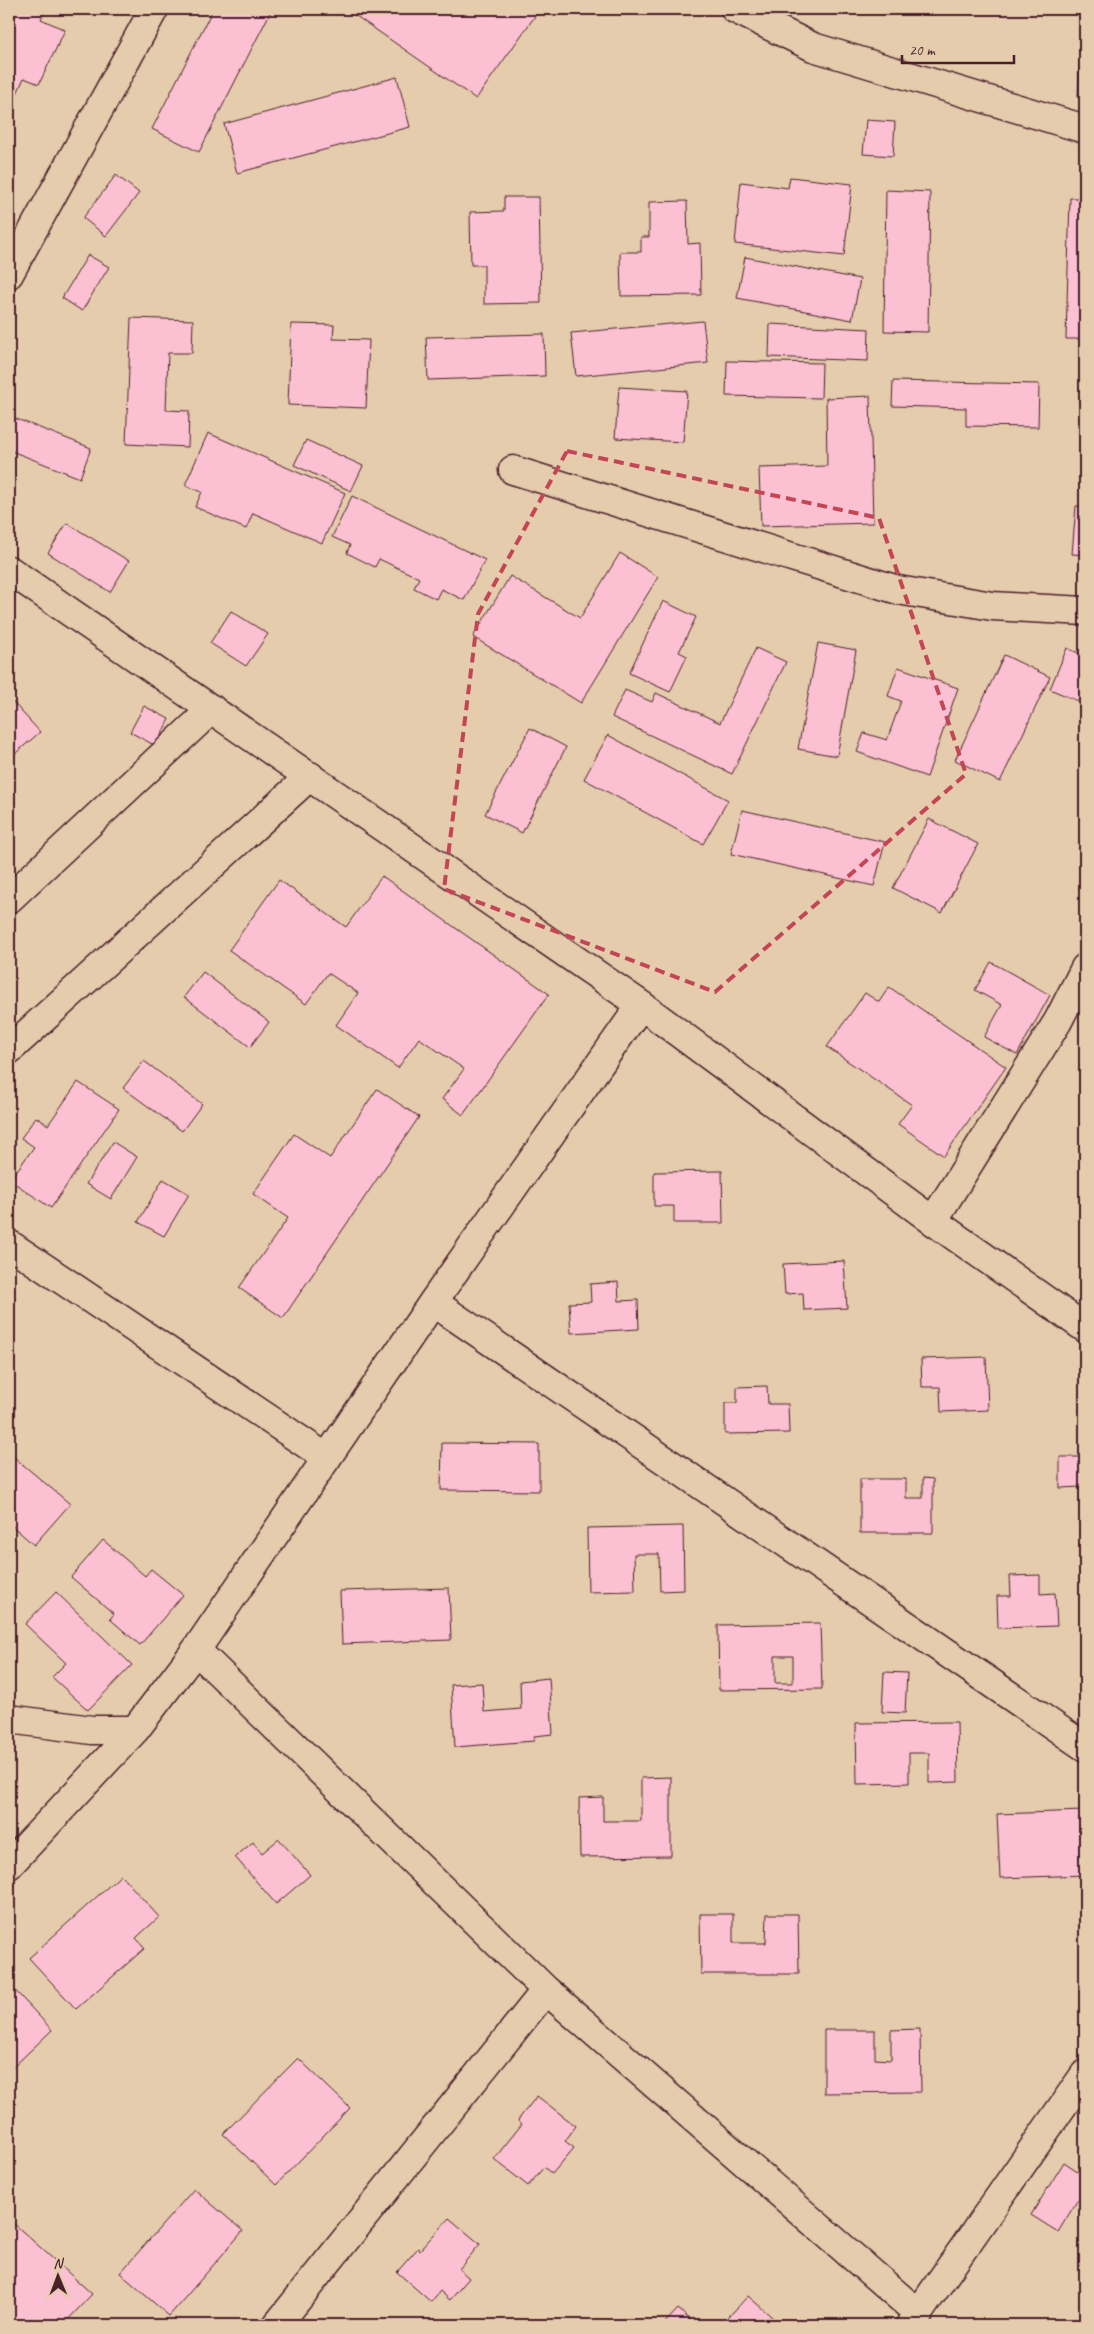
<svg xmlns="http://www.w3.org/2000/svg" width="1094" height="2334" viewBox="0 0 1094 2334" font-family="Caveat,sans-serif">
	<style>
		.building { fill: #fbc1d2; stroke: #4a1f2b; fill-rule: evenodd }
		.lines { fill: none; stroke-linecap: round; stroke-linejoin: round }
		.minor-casing { stroke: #4a1f2b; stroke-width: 31 }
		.minor { stroke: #e4ccac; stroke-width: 28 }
		.marked { fill: none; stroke: #c44556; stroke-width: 4; stroke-dasharray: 10 6; stroke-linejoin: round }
	</style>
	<rect width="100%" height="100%" fill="#e4ccac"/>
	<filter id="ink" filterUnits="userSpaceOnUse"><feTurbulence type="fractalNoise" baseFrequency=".02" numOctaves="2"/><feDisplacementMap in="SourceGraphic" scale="10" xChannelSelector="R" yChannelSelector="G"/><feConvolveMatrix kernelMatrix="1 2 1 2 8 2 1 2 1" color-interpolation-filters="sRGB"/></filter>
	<g filter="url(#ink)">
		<path class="building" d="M 16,9 L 43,9 L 45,10 L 41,19 L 65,30 L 39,84 L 24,78 L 9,111 L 9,24 Z
			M 213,9 L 272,9 L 199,152 L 152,129 Z
			M 346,9 L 540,9 L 476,99 Z
			M 1080,52 L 1085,53 L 1085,99 L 1078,98 Z
			M 397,77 L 410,127 L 237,173 L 224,124 Z
			M 866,120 L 895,122 L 893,156 L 863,154 Z
			M 116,175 L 139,193 L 106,236 L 83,218 Z
			M 790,177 L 852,184 L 844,256 L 735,244 L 741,182 L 788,188 Z
			M 886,190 L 930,192 L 928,332 L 884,331 Z
			M 504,197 L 539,197 L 541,303 L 484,304 L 484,265 L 471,265 L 470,212 L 504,211 Z
			M 1070,198 L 1085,198 L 1085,339 L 1066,339 Z
			M 687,201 L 688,244 L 700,243 L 701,295 L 621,296 L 620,252 L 641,252 L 641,237 L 649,237 L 649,202 Z
			M 88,255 L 109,267 L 82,311 L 62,298 Z
			M 745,257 L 860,279 L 852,320 L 737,298 Z
			M 131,318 L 193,320 L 192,353 L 168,353 L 166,410 L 189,411 L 188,447 L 126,444 Z
			M 703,321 L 708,363 L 576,376 L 571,333 Z
			M 291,324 L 334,325 L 333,339 L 369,340 L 366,408 L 288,405 Z
			M 770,324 L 869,329 L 868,361 L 769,357 Z
			M 544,334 L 545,376 L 428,380 L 426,337 Z
			M 727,361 L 822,363 L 821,398 L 726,396 Z
			M 893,381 L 1039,384 L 1038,427 L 966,426 L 966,408 L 892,406 Z
			M 619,387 L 687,391 L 683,442 L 615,438 Z
			M 870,396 L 873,523 L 761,526 L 759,468 L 827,466 L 826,398 Z
			M 9,416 L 91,448 L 80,478 L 9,450 Z
			M 208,433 L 345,493 L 322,543 L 253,513 L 246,529 L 195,507 L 202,492 L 185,485 Z
			M 306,440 L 363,466 L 351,491 L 294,465 Z
			M 352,496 L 485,560 L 464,600 L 441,589 L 436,599 L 414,588 L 419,578 L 379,559 L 375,567 L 347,553 L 350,545 L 332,537 Z
			M 1076,506 L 1085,506 L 1085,555 L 1072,554 Z
			M 67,523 L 129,561 L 110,592 L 48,553 Z
			M 620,553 L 658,577 L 581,703 L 473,637 L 510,576 L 580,618 Z
			M 663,601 L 696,617 L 679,652 L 687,656 L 670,692 L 629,673 Z
			M 231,611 L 268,634 L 246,666 L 210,643 Z
			M 818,643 L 856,650 L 837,756 L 798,749 Z
			M 756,648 L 786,662 L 732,774 L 612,717 L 625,690 L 652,702 L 656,693 L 720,723 Z
			M 1067,648 L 1085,656 L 1085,704 L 1050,689 Z
			M 1004,655 L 1050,677 L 1000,782 L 955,760 Z
			M 898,667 L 958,688 L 927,777 L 857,752 L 864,733 L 887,740 L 901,701 L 888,696 Z
			M 9,698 L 40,732 L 9,759 Z
			M 144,706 L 169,719 L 156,746 L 130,732 Z
			M 530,728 L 566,747 L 522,833 L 485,814 Z
			M 608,735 L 728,800 L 703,844 L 584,779 Z
			M 742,810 L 885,842 L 874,886 L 731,854 Z
			M 929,819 L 978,844 L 942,913 L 893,888 Z
			M 382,876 L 549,994 L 463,1115 L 442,1099 L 464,1069 L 419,1038 L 398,1068 L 336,1025 L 358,993 L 328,973 L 306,1004 L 229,950 L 279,880 L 346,927 Z
			M 991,962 L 1050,995 L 1017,1055 L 984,1037 L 1002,1005 L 975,990 Z
			M 203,972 L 269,1022 L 250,1047 L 184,997 Z
			M 889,987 L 1006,1067 L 944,1156 L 898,1124 L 912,1105 L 827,1047 L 865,993 L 879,1002 Z
			M 144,1061 L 202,1104 L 182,1131 L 123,1088 Z
			M 78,1082 L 119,1109 L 51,1208 L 10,1180 L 34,1147 L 21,1138 L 36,1117 L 48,1125 Z
			M 377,1089 L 419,1117 L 283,1318 L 239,1288 L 288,1218 L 253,1194 L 294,1134 L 330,1158 Z
			M 113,1142 L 137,1157 L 111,1199 L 86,1184 Z
			M 722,1171 L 723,1223 L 674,1223 L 674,1206 L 654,1206 L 654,1172 Z
			M 163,1179 L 189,1194 L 164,1236 L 138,1222 Z
			M 844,1261 L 847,1308 L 804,1310 L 803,1293 L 785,1294 L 783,1264 Z
			M 618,1282 L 619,1301 L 638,1300 L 639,1329 L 571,1333 L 569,1303 L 591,1302 L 590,1284 Z
			M 986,1357 L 988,1410 L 941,1412 L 940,1387 L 922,1387 L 921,1359 Z
			M 767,1386 L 768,1404 L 788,1404 L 789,1433 L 725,1434 L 725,1403 L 737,1403 L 737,1387 Z
			M 442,1443 L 539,1444 L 539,1491 L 441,1490 Z
			M 9,1453 L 70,1504 L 34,1545 L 9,1523 Z
			M 1060,1457 L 1085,1457 L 1085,1508 L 1081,1508 L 1081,1487 L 1060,1488 Z
			M 923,1478 L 933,1479 L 933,1533 L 860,1533 L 860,1479 L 906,1479 L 906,1498 L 923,1498 Z
			M 683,1526 L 684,1590 L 660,1591 L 659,1554 L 634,1554 L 635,1591 L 588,1592 L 587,1528 Z
			M 103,1540 L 145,1576 L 151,1569 L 183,1595 L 140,1645 L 110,1619 L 114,1614 L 71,1577 Z
			M 1040,1575 L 1040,1594 L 1055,1593 L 1057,1626 L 998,1628 L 997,1596 L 1011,1596 L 1010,1576 Z
			M 449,1588 L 451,1640 L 342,1644 L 340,1591 Z
			M 56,1592 L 132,1665 L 88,1710 L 52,1677 L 66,1663 L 25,1624 Z
			M 820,1623 L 822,1689 L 719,1690 L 718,1625 ZM 775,1656 L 793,1656 L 793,1683 L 775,1683 Z
			M 884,1672 L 907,1673 L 905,1713 L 882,1712 Z
			M 549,1678 L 553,1734 L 534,1736 L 534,1741 L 455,1747 L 451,1685 L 482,1683 L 484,1712 L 521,1709 L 520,1681 Z
			M 957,1722 L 958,1782 L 929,1783 L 929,1753 L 909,1753 L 909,1783 L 857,1784 L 856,1723 Z
			M 671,1777 L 671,1856 L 580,1857 L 579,1798 L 603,1797 L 603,1821 L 641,1821 L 641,1778 Z
			M 1085,1811 L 1085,1875 L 1000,1878 L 997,1814 Z
			M 279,1839 L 310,1875 L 276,1904 L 235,1857 L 253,1842 L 262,1853 Z
			M 121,1875 L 159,1917 L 136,1938 L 145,1948 L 76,2009 L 29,1958 Z
			M 700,1914 L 733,1914 L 733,1943 L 766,1943 L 767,1914 L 798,1914 L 799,1974 L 701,1974 Z
			M 9,1984 L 52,2030 L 9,2071 Z
			M 920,2029 L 921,2092 L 824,2093 L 824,2030 L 875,2030 L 875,2059 L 891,2060 L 891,2030 Z
			M 298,2058 L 350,2108 L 276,2185 L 223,2134 Z
			M 537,2096 L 576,2126 L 565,2141 L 574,2148 L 552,2174 L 544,2167 L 528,2186 L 494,2159 L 522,2124 L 518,2120 Z
			M 1064,2162 L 1085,2176 L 1085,2188 L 1058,2232 L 1031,2215 Z
			M 194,2189 L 243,2231 L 169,2316 L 120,2273 Z
			M 449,2218 L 480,2244 L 459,2269 L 469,2278 L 450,2300 L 440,2291 L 431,2302 L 397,2272 L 418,2248 L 420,2250 Z
			M 12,2222 L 92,2294 L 63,2325 L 9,2325 L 9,2225 Z
			M 748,2296 L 781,2325 L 721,2325 Z
			M 678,2309 L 696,2325 L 663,2325 Z"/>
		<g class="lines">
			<g class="minor-casing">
				<path id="minor" d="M 735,9 L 813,47 L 1085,129
					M 9,274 L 154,9
					M 513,470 L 898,590 L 992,606 L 1085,611
					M 9,570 L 641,1005 L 933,1221 L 1085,1328
					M 9,899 L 212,709
					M 641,1005 L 433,1302 L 196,1650 L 546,1990 L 919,2314
					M 9,1050 L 310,776
					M 933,1221 L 1058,1021 L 1085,968
					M 9,1244 L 327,1458
					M 433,1302 L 1085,1747
					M 9,1719 L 92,1730 L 135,1730
					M 9,1865 L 135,1730 L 196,1650
					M 277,2325 L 546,1990
					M 910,2325 L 1085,2074"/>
			</g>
			<use href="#minor" class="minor"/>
		</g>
	</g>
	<path class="marked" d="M 567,451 L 879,518 L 966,774 L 715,992 L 444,889 L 478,614 Z"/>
	<rect width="1094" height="2334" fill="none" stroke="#e4ccac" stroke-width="30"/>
	<rect x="15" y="15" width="1064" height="2304" fill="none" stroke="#4a1f2b" stroke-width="2" filter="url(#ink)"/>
	<g transform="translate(58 2276) rotate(359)" stroke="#e4ccac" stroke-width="4" paint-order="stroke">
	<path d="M0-4L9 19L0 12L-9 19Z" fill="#4a1f2b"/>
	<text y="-8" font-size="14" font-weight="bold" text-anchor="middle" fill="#4a1f2b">N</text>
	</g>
	<path d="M902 55v8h112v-8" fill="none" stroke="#4a1f2b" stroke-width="2.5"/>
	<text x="909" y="55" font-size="15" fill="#4a1f2b" stroke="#e4ccac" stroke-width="4" paint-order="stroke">20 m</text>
</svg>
